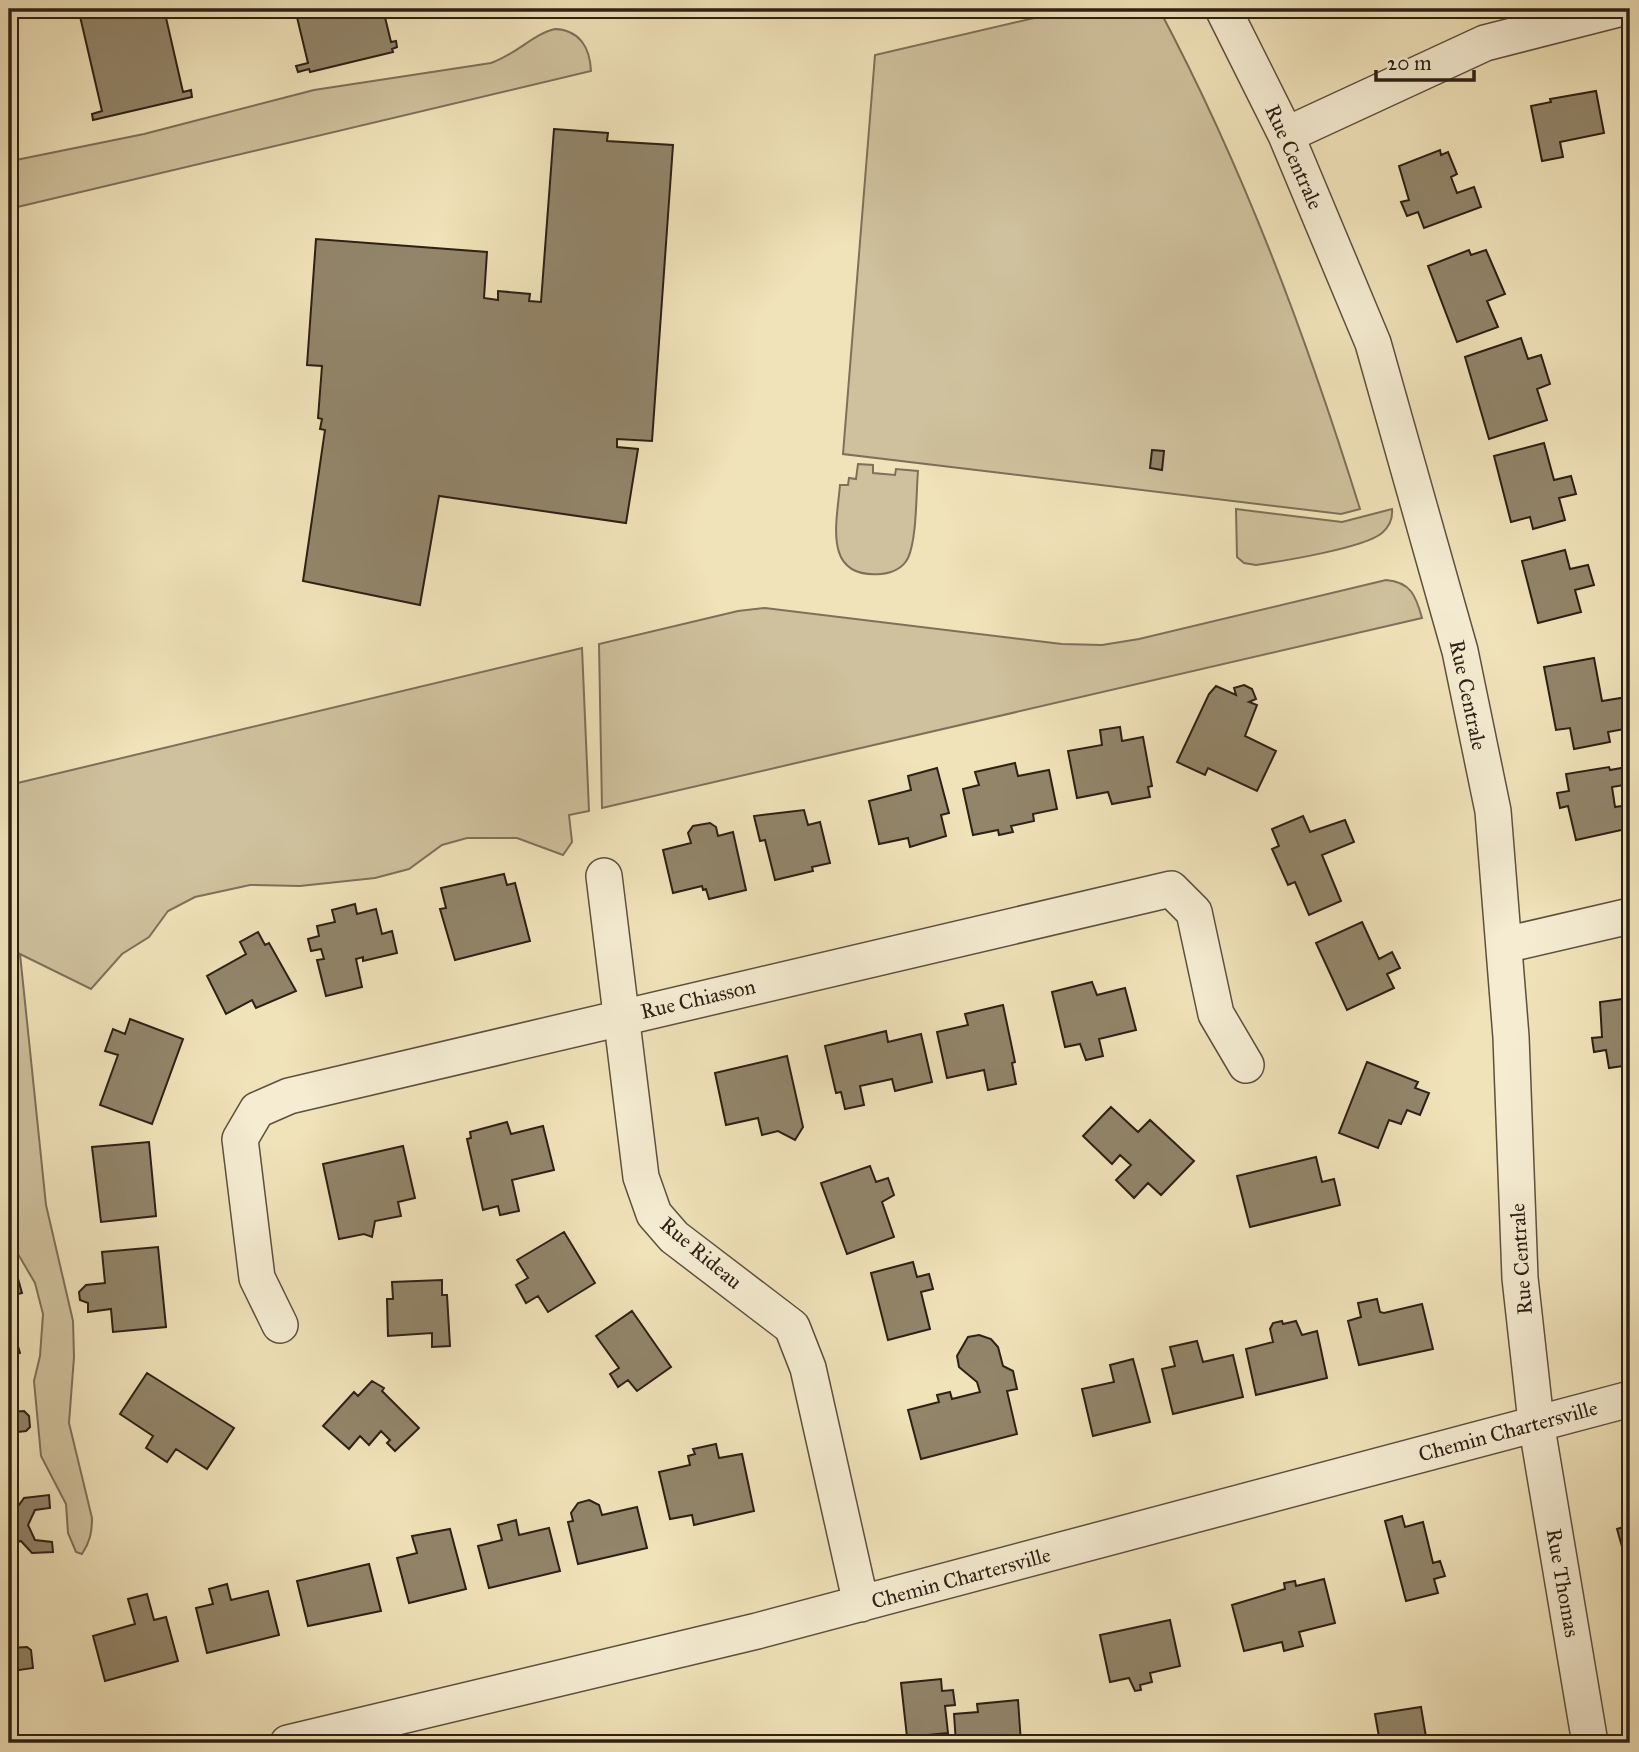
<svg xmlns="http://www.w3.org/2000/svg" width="1639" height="1752" viewBox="0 0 1639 1752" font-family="'IM FELL Great Primer',serif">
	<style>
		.green { fill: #cfc19d; stroke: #7e7059; stroke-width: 2 }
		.building { fill: #92856a; stroke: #2d2015; stroke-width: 2 }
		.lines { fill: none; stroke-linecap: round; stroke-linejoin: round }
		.minor-casing { stroke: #5e503e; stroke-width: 38 }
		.minor { stroke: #f5ecd2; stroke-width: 35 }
		.labels { text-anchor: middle; stroke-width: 6; stroke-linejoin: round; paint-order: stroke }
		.street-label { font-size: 21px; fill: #2d2015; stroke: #f5ecd2 }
	</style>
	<rect width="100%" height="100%" fill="#f0e2b9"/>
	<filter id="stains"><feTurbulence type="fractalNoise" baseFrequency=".00286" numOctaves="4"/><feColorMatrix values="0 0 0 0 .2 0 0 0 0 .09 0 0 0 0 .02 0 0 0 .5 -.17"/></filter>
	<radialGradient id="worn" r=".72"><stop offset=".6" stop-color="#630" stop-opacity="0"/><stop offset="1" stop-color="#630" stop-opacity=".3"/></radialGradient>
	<path class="green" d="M 1073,9 L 1159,9 C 1244,169 1306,336 1360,509 L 1341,514 L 843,454 L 875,55 Z
		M 555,29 C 580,30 590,48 591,71 L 9,209 L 9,163 L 16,160 L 144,134 L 314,90 L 491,63 C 515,55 535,33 555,29 Z
		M 858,464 L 873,465 L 873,473 L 895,475 L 896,469 L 918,471 C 916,494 917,538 908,558 C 903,568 892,573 881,574 C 822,579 837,522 840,485 L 848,485 L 849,478 L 856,479 Z
		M 1236,509 L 1342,522 L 1392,509 C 1393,519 1390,526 1382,533 C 1364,548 1283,561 1256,565 L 1244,563 L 1237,557 Z
		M 1386,580 C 1411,582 1416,596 1422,618 L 602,808 L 599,644 L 738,611 L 765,608 L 1062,644 L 1102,645 L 1139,639 Z
		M 582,648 L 589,811 L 569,815 L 572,842 L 563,855 L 517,838 L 467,838 L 442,845 L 409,869 L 375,878 L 300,886 L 250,885 L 195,897 L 168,911 L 149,937 L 122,954 L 91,989 L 20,954 L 46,1205 L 73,1321 L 74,1357 L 69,1423 L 92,1518 C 92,1532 90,1542 82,1554 L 76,1552 L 68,1533 L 66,1504 L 41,1456 L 34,1381 L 40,1356 L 43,1314 L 35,1283 L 18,1254 L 9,1210 L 9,785 Z"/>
	<path class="building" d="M 67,9 L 164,9 L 183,92 L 191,90 L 192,97 L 93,120 L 92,114 L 102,111 L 79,12 L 69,14 Z
		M 295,9 L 383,9 L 391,42 L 396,41 L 397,47 L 392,49 L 393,52 L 310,72 L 309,69 L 298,72 L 296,66 L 308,63 Z
		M 1596,91 L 1604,133 L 1560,142 L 1563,157 L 1542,161 L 1531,106 L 1551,102 L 1550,99 Z
		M 554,129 L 608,133 L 607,141 L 673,145 L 652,441 L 617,439 L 617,447 L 638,449 L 626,523 L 439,496 L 420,605 L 303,581 L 325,430 L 320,429 L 322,419 L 318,418 L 322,366 L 307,365 L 316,239 L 487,252 L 484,298 L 498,300 L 498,291 L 530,294 L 529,301 L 541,302 Z
		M 1440,150 L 1441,155 L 1448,152 L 1457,174 L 1451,177 L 1457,193 L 1474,187 L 1481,207 L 1424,228 L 1418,212 L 1407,216 L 1401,202 L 1409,200 L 1399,166 Z
		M 1469,250 L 1471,255 L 1486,250 L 1505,294 L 1487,301 L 1498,327 L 1457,342 L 1428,266 Z
		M 1521,338 L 1528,359 L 1541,355 L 1550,384 L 1537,389 L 1547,420 L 1489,439 L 1465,357 Z
		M 1544,443 L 1554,480 L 1571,476 L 1576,494 L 1559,498 L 1565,520 L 1533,529 L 1530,517 L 1511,522 L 1494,456 Z
		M 1152,450 L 1164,451 L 1162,470 L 1150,468 Z
		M 1565,550 L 1570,569 L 1588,565 L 1594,585 L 1575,590 L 1581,612 L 1538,623 L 1522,561 Z
		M 1594,658 L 1602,701 L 1627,697 L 1630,728 L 1608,732 L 1610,742 L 1574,749 L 1570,728 L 1556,730 L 1544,667 Z
		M 1244,685 L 1252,689 L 1256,699 L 1249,702 L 1257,705 L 1245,736 L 1276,751 L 1257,791 L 1208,768 L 1205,775 L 1177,762 L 1209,694 L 1216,686 L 1236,695 L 1234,688 Z
		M 1120,727 L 1122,741 L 1143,737 L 1152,786 L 1148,787 L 1150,797 L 1112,804 L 1108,792 L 1077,798 L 1068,751 L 1102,745 L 1100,730 Z
		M 1015,763 L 1018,776 L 1049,770 L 1057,809 L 1033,814 L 1034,821 L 1011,826 L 1013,832 L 999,835 L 998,830 L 973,835 L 963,789 L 979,785 L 975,772 Z
		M 1609,767 L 1610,770 L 1627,767 L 1630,784 L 1612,787 L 1615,807 L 1622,806 L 1626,829 L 1576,840 L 1568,806 L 1560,808 L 1557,793 L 1569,791 L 1566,774 Z
		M 937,768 L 949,813 L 941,815 L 946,836 L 910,847 L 908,838 L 879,844 L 869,801 L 911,790 L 908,776 Z
		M 804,810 L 808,825 L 820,822 L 830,863 L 812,867 L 813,871 L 775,880 L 765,840 L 760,841 L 754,816 Z
		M 1303,816 L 1310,832 L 1345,820 L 1354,842 L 1322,855 L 1341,901 L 1309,915 L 1295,882 L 1288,885 L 1272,849 L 1279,846 L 1272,829 Z
		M 710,823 L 716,827 L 718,836 L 733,832 L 746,890 L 709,899 L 706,889 L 703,890 L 702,886 L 673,893 L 663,850 L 691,843 L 688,833 L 693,826 Z
		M 504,874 L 507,885 L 515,883 L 530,941 L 455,960 L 440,909 L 446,908 L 441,888 Z
		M 355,904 L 357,914 L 376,909 L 382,934 L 392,931 L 397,953 L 363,961 L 363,957 L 356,959 L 362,987 L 326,996 L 317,960 L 324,959 L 321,949 L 311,951 L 308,939 L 319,936 L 317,926 L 335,922 L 332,910 Z
		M 1362,922 L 1379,959 L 1392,952 L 1400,968 L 1387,974 L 1394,988 L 1347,1010 L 1316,943 Z
		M 258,932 L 265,945 L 269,943 L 296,991 L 256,1008 L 252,1000 L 226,1014 L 207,976 L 246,954 L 240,942 Z
		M 1092,982 L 1097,995 L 1125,988 L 1136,1030 L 1099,1039 L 1103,1056 L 1086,1060 L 1080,1044 L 1065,1047 L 1052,992 Z
		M 1630,998 L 1630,1065 L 1609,1068 L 1606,1050 L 1594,1052 L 1592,1038 L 1602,1037 L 1600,1002 Z
		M 1003,1005 L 1015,1062 L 1012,1063 L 1016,1084 L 988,1090 L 984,1070 L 947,1078 L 937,1032 L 968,1025 L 965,1014 Z
		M 130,1019 L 183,1039 L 152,1124 L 100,1105 L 118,1055 L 105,1051 L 113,1029 L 125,1034 Z
		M 886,1031 L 888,1042 L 921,1034 L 932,1082 L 895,1091 L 892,1079 L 860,1086 L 864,1105 L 845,1109 L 841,1092 L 836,1093 L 825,1046 Z
		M 787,1056 L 803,1127 L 795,1140 L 778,1131 L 762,1135 L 758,1118 L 726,1125 L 715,1073 Z
		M 1367,1062 L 1418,1082 L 1415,1088 L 1429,1093 L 1420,1115 L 1407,1110 L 1401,1124 L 1389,1120 L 1378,1148 L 1339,1133 Z
		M 1111,1107 L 1138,1132 L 1150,1120 L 1194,1161 L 1161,1195 L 1148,1183 L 1134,1198 L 1116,1180 L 1131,1165 L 1120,1155 L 1112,1164 L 1083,1136 Z
		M 507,1122 L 511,1134 L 543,1126 L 554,1170 L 512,1180 L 519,1211 L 500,1215 L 498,1206 L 483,1210 L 467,1139 L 471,1138 L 470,1132 Z
		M 149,1142 L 156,1216 L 101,1222 L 92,1147 Z
		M 403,1146 L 415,1198 L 398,1202 L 401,1216 L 375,1221 L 372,1237 L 364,1234 L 339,1239 L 323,1164 Z
		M 1316,1157 L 1322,1182 L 1334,1179 L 1340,1205 L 1250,1227 L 1237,1176 Z
		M 870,1166 L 876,1182 L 888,1178 L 894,1195 L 882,1202 L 894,1237 L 847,1254 L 821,1183 Z
		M 564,1232 L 595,1283 L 548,1312 L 538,1296 L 526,1303 L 516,1285 L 528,1278 L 517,1260 Z
		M 158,1247 L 166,1327 L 113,1332 L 111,1309 L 88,1312 L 88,1303 L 80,1300 L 79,1292 L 86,1285 L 105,1283 L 102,1252 Z
		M 913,1262 L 917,1277 L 929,1274 L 933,1289 L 921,1292 L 930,1329 L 888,1340 L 871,1273 Z
		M 17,1275 L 22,1293 L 14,1295 L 17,1306 L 9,1308 L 9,1278 Z
		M 442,1280 L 442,1295 L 447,1295 L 450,1346 L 432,1347 L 432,1333 L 388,1336 L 387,1299 L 393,1299 L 392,1282 Z
		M 1377,1299 L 1380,1312 L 1384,1313 L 1422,1304 L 1433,1349 L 1359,1365 L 1348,1321 L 1361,1317 L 1358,1303 Z
		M 632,1311 L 671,1367 L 637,1391 L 628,1380 L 618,1387 L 610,1374 L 619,1368 L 596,1336 Z
		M 1282,1321 L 1283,1324 L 1296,1321 L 1302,1335 L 1317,1331 L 1327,1378 L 1256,1395 L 1246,1349 L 1273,1342 L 1270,1329 L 1273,1323 Z
		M 13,1330 L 20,1353 L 9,1357 L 9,1331 Z
		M 979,1335 L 991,1339 L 998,1347 L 1003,1366 L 1013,1371 L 1017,1389 L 1007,1391 L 1017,1434 L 921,1459 L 908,1410 L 939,1402 L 937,1395 L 950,1392 L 952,1399 L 980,1392 L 977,1382 L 959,1367 L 957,1356 L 968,1337 Z
		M 1197,1341 L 1203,1362 L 1233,1355 L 1243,1397 L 1173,1414 L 1162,1369 L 1175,1366 L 1170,1347 Z
		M 1133,1359 L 1150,1422 L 1093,1436 L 1082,1389 L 1114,1382 L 1110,1365 Z
		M 147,1373 L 234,1428 L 207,1469 L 176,1449 L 167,1462 L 146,1448 L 153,1436 L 120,1414 Z
		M 372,1381 L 384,1388 L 382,1391 L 419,1428 L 395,1451 L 387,1443 L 390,1440 L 381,1431 L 369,1445 L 360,1436 L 349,1449 L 323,1426 L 354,1392 L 358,1396 Z
		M 24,1411 L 29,1416 L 30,1427 L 26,1431 L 9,1433 L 9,1412 Z
		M 716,1444 L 719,1458 L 742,1454 L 754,1511 L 694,1525 L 692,1515 L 670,1519 L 659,1472 L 690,1465 L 688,1456 L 695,1454 L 693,1449 Z
		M 49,1495 L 50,1508 L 35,1510 L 28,1525 L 35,1540 L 52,1542 L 53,1552 L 32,1553 L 21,1541 L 14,1543 L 15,1561 L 9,1561 L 9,1510 L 14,1512 L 24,1498 Z
		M 589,1500 L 599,1505 L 602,1515 L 637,1507 L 647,1548 L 578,1564 L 568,1522 L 573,1521 L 571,1513 L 578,1503 Z
		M 1402,1516 L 1405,1527 L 1423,1522 L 1433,1563 L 1440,1561 L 1445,1576 L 1434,1579 L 1438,1593 L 1406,1601 L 1385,1521 Z
		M 516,1520 L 519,1535 L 549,1528 L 560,1571 L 489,1588 L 478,1546 L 502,1540 L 498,1525 Z
		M 1630,1525 L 1630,1567 L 1628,1568 L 1617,1529 Z
		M 450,1529 L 466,1589 L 409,1603 L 397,1558 L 417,1553 L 412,1536 Z
		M 369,1564 L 381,1611 L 308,1626 L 297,1581 Z
		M 1324,1579 L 1335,1623 L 1299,1632 L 1303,1646 L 1284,1651 L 1282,1642 L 1244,1651 L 1232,1605 L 1285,1589 L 1284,1583 L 1295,1581 L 1296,1586 Z
		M 227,1584 L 231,1600 L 268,1591 L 279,1635 L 207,1653 L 196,1608 L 213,1604 L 209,1589 Z
		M 147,1594 L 154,1620 L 166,1617 L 178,1661 L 105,1681 L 93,1636 L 135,1624 L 128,1599 Z
		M 1170,1620 L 1180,1666 L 1150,1673 L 1152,1682 L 1140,1685 L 1141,1690 L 1135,1691 L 1129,1678 L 1110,1682 L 1100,1635 Z
		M 9,1629 L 10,1648 L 27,1647 L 31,1650 L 33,1668 L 12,1671 L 17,1722 L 9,1723 Z
		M 941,1679 L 942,1691 L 953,1690 L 955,1705 L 945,1706 L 948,1733 L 907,1737 L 901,1683 Z
		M 1018,1700 L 1021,1743 L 956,1743 L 954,1714 L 978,1712 L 977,1704 Z
		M 1421,1707 L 1427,1743 L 1380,1743 L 1375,1714 Z"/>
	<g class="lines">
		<g class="minor-casing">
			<path id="minor" d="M 1223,9 L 1286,135 L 1373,343 L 1460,651 L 1493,811 L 1511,1037 L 1520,1278 L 1536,1422 L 1590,1743
				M 1286,135 L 1485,43 L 1618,9
				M 604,876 L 641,1177 L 654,1214 L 674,1237 L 792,1327 L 808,1368 L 861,1604
				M 1505,945 L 1630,916
				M 280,1325 L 257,1278 L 240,1139 L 257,1110 L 289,1096 L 1171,889 L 1194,912 L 1216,1014 L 1246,1065
				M 288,1743 L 757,1631 L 1630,1399"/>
		</g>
		<use href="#minor" class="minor"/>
	</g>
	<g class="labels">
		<g class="street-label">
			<text transform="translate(1294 157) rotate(66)" y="7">Rue Centrale</text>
			<text transform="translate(1468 695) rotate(78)" y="7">Rue Centrale</text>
			<text transform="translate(698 999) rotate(-13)" y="7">Rue Chiasson</text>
			<text transform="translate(701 1253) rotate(40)" y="7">Rue Rideau</text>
			<text transform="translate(1521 1259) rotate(-94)" y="7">Rue Centrale</text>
			<text transform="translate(1508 1431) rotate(-15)" y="7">Chemin Chartersville</text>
			<text transform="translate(961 1578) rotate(-15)" y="7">Chemin Chartersville</text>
			<text transform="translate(1563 1583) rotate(80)" y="7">Rue Thomas</text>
		</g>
	</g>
	<rect width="1639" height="1752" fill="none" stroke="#f0e2b9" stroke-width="35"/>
	<rect x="10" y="10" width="1618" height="1731" fill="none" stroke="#2d2015" stroke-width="3.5"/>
	<rect x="18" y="18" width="1604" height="1717" fill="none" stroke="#2d2015" stroke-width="2"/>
	<path d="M1376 70v10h98v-10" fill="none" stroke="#2d2015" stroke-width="3.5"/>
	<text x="1387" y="70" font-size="21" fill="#2d2015" stroke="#f5ecd2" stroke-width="5" paint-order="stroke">20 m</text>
	<rect width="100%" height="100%" filter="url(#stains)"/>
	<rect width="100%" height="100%" fill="url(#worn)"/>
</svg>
